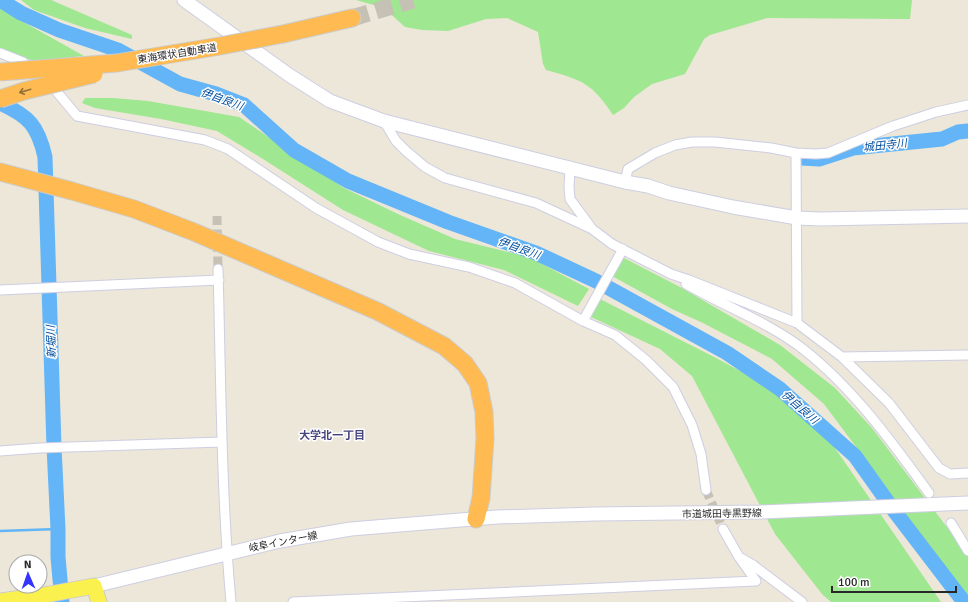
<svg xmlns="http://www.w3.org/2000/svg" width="968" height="602" viewBox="0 0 968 602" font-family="Signika,'Noto Sans JP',sans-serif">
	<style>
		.green { fill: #9fe790 }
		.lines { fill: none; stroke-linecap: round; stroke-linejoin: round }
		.stream { stroke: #63b5f7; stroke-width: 2.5 }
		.river { stroke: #63b5f7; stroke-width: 15 }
		.street-tunnel { stroke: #c5c1b5; stroke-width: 9; stroke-dasharray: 9 4.5; stroke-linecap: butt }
		.highway-tunnel { stroke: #c5c1b5; stroke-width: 17; stroke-dasharray: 17 8; stroke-linecap: butt }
		.street-casing { stroke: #cecee3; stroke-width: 11 }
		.secondary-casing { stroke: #cecee3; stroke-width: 15 }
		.primary-casing { stroke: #cbcbcb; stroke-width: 17 }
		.highway-casing { stroke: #cbcbcb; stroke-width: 19 }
		.street { stroke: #fff; stroke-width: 9 }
		.secondary { stroke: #fff; stroke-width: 13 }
		.primary { stroke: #faf14f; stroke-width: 15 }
		.highway { stroke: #ffbb51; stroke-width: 17 }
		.highway-bridge-casing { stroke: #cbcbcb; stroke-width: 19; stroke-linecap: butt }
		.highway-bridge { stroke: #ffbb51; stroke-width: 17 }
		.oneway { stroke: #94723c }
		.labels { text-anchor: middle; stroke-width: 3; stroke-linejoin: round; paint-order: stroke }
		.street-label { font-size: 10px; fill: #282828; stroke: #fff }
		.water-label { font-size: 11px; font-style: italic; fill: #044fa1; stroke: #fff }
		.neighbourhood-label { font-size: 11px; font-weight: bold; fill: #46467c; stroke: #fff }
	</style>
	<rect width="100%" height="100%" fill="#ece7d8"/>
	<path class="green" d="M 21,0 L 51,0 L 132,35 L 132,39 L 85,28 L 34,10 Z
		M 356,0 L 912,0 L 910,19 L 767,18 L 710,35 L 704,39 L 685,74 L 652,84 L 634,97 L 624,108 L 613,115 C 592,83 582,80 546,70 L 543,64 L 538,32 L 507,18 L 486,19 L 448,31 L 422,30 L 405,27 L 384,8 Z
		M 0,8 L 2,10 L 84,56 L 34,61 L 0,49 Z
		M 85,98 L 113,98 L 148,101 L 239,117 L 344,188 L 400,215 L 455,239 L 529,257 L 589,289 L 578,306 L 504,270 L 429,251 L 343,210 L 263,159 L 217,131 L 161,119 L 95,108 L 82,103 Z
		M 622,257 L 680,287 L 780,345 L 835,388 L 872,428 L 968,555 L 968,601 L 935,558 L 874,471 L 824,404 L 772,359 L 703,323 L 672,309 L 612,276 Z
		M 600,299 L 718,359 L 766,385 L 826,435 L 941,602 L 831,602 L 822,594 L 775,534 L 711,412 L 692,376 L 660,349 L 591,317 Z"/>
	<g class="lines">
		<path class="stream" d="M 0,531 L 58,529"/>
		<path class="river" d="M 0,0 L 21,13 L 59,30 L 118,50 L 180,84 L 216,94 L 244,105 L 294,150 L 348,181 L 448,222 L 536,253 L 596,281 L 727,353 L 780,389 L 855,456 L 892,508 L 964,602
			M 0,103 C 29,116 38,126 45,157 L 54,447 L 58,529 L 58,557 L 62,602
			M 801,158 L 819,159 L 853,148 L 942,139 L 958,132 L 968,131"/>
		<path class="street-tunnel" d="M 217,216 L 218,269
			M 706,490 L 723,529"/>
		<path class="highway-tunnel" d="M 352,18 L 413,0"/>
		<g class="street-casing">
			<path id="street" d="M 0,53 L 23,62 L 47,80 L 77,116 L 205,140 L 228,149 L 316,208 L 378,242 L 409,254 L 469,267 L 515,283 L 583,321 L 615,335 L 646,360 L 673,387 L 692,425 L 701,454 L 706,490
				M 384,121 L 396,141 L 406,151 L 425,167 L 445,178 L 536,203 L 590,228
				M 796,153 L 797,323
				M 570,168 L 569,187 L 570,199 L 592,229 L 612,244 L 671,274 L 689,280 L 797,323 L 842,357 L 968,355
				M 625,182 L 628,169 L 655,153 L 675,145 L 692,142 L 715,142 L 771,148 L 796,153 L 816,154 L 828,153 L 893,126 L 936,112 L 968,105
				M 218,269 C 221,380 221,491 231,602
				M 686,284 C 724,306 768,322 803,349 C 853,388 892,442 929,493
				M 0,290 L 219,280
				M 583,321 L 623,249
				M 842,357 L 889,403 L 939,468 L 950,474 L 968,473
				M 0,451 L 40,448 L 222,442
				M 951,523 L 968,551
				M 723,529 L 739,557 L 756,581
				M 739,557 L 753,565 L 802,602
				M 293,602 L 756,581"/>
		</g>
		<g class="secondary-casing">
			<path id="secondary" d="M 184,0 L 289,75 L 330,101 L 384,121 L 625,182 L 648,186 L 669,193 L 733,207 L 797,218 L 821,219 L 968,216
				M 94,586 L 280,541 L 351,529 L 497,517 L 595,514 L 760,512 L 968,503"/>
		</g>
		<g class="primary-casing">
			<path id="primary" d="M 94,586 L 99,602
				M 0,601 L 50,594 L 94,586"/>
		</g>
		<g class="highway-casing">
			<path id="highway" d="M 283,34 L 352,18
				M 0,172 L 72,191 L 134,209 L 194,232 L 377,311 L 444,346 L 465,364 L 478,383 L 484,412 L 485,439 L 481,498 L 476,519"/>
		</g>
		<use href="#street" class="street"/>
		<use href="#secondary" class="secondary"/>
		<use href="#primary" class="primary"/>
		<use href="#highway" class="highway"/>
		<g class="highway-bridge-casing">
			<path id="highway-bridge" d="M 0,72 L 117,63 L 220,46 L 283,34
				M 0,99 L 24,91 L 94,74"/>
		</g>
		<use href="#highway-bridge" class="highway-bridge"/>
	</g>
	<defs><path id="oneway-shaft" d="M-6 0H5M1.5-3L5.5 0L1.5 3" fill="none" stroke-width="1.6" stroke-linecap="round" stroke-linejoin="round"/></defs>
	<use class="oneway" href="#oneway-shaft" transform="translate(25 91) rotate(164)"/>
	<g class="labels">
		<g class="street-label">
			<text transform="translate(177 53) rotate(-9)" y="4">東海環状自動車道</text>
			<text transform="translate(722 513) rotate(-1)" y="4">市道城田寺黒野線</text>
			<text transform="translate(283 541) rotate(-11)" y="4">岐阜インター線</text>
		</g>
		<g class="water-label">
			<text transform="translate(222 99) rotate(20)" y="4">伊自良川</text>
			<text transform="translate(885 145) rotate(-6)" y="4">城田寺川</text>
			<text transform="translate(519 248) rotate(20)" y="4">伊自良川</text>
			<text transform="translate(51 342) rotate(-92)" y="4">新堀川</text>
			<text transform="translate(800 407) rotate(41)" y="4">伊自良川</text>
		</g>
		<g class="neighbourhood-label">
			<text x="332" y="439">大学北一丁目</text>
		</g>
	</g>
	<g transform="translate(28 574) rotate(358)"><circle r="19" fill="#ffffff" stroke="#a9a9a9"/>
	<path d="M0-3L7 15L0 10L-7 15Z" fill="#3335ff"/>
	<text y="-6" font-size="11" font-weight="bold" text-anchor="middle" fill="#282828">N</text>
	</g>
	<path d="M832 586v6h124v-6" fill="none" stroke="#282828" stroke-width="2"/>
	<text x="838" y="586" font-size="12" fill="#282828" stroke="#ffffff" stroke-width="3" paint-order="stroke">100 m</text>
</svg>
